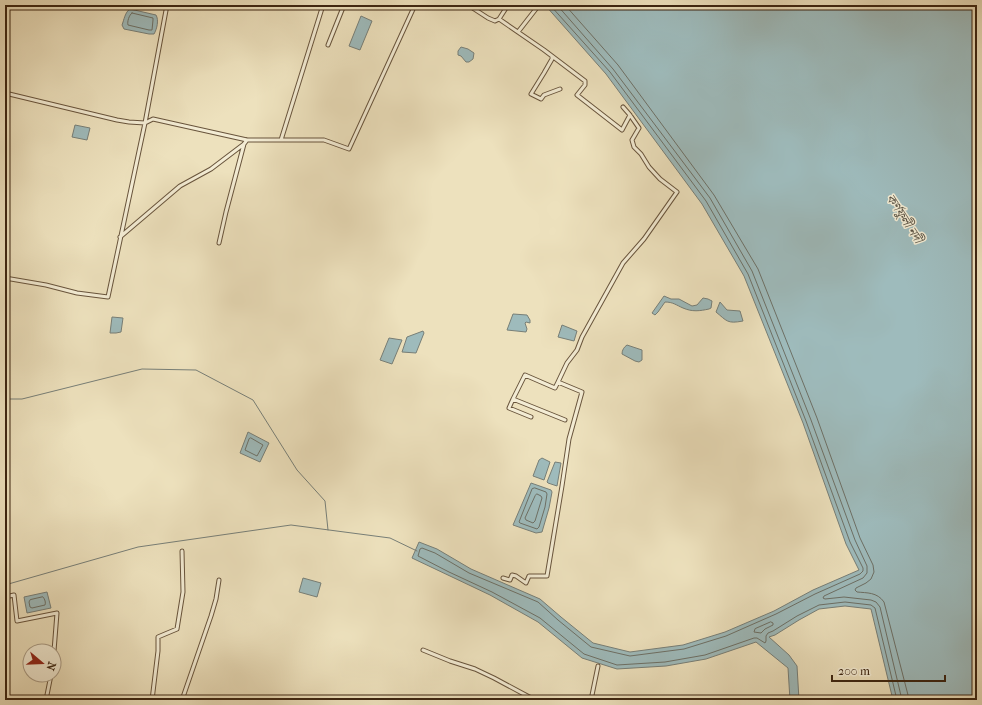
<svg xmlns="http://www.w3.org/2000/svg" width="982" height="705" viewBox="0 0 982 705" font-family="'IM FELL French Canon','Noto Serif Bengali',serif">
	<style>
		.water { fill: #9ebbbc; stroke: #777f78 }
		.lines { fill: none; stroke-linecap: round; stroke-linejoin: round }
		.shore { stroke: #6d7066; stroke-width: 1 }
		.stream { stroke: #777f78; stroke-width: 1 }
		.minor-casing { stroke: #68543c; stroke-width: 5 }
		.minor { stroke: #f3ecd4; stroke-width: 3 }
		.labels { text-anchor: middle; stroke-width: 3; stroke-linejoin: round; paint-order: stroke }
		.water-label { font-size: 13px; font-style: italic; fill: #595244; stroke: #f3ecd4 }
	</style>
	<rect width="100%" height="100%" fill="#ede1bd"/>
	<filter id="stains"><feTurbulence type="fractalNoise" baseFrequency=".005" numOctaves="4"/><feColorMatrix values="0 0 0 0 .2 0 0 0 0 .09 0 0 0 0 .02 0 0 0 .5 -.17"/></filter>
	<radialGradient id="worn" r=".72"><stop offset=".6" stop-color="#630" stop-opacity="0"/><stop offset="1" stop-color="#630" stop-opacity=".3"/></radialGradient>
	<path class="water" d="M 545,5 L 977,5 L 977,700 L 893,700 L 871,609 L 845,606 L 819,609 L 799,620 L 775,635 L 769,637 L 789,655 L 797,666 L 799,700 L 790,700 L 788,668 L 756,642 L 706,659 L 666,666 L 617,669 L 582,658 L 538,622 L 490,595 L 412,558 L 419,542 L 437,549 L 471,569 L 540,599 L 561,617 L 593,643 L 630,652 L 683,645 L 725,632 L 774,611 L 813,590 L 859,570 L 846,544 L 803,423 L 744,276 L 702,204 L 606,74 Z
		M 130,9 L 156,15 C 159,20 157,29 154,34 L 149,34 L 124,29 L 122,25 C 124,20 125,12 130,9 Z
		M 361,16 L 372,21 L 360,50 L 349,46 Z
		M 461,47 L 468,49 L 474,53 L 473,59 L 469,62 L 466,62 L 461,56 L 458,55 L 458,51 Z
		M 75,125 L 90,128 L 87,140 L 72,137 Z
		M 664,296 L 671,299 L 679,299 L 692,306 L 697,305 L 703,298 L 708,299 L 712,301 L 711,308 L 709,309 C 700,311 692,312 683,308 C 676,305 673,302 665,302 L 658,312 L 655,315 L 652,313 Z
		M 720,302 L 727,310 L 740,311 L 743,321 C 727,324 727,321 716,312 Z
		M 513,314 L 527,315 L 530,320 L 530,323 L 526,322 L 525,323 L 527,329 L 526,332 L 507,330 Z
		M 112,317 L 123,318 L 121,332 L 116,333 L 110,333 Z
		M 562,325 L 577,331 L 574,341 L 558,337 Z
		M 423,331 L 424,333 L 416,353 L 402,352 L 407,337 Z
		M 389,338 L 402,340 L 392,364 L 380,360 Z
		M 627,345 L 642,350 L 642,360 L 639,362 L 635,361 L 622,354 C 622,350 624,347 627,345 Z
		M 248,432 L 269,443 L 260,462 L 240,453 Z
		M 542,458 L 550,462 L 544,480 L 533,476 L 539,460 Z
		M 555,462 L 561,463 L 557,486 L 548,483 L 547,482 Z
		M 531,483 L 551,490 L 552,492 L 549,508 L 542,532 L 536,533 L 513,525 Z
		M 303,578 L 321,583 L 317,597 L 299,592 Z
		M 47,592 L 51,608 L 27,613 L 24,597 Z"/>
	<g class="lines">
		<path class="shore" d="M 550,5 L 610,72 L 706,201 L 748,274 L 806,421 L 850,542 L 863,568 L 863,571 L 860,574 L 815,594 L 776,614 L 726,636 L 684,649 L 630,656 L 591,647 L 558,620 L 538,602 L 469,573 L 435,553 L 422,548 L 420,549 L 418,556 L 449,572 L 492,592 L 540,618 L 584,654 L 617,665 L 665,662 L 705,655 L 754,638 L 757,638 L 765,643 L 766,641 L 766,636 L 768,633 L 773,631 L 797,616 L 819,605 L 845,602 L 871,605 L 875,608 L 897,700
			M 557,5 L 613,69 L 710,198 L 752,271 L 811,420 L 855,540 L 867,566 L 867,573 L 863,578 L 824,596 L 823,598 L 825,599 L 844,597 L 871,600 L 876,602 L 880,607 L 902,700
			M 565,5 L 618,65 L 714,195 L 758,269 L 817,418 L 860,538 L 873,565 L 874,572 L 871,579 L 866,583 L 856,588 L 855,590 L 857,592 C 867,593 877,592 884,602 L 908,695 L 908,700
			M 132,13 L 153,18 L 153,20 L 152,30 L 149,30 L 128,25 C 127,22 129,15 132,13 Z
			M 251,438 L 263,445 L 257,456 L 245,450 L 249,439 Z
			M 535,488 L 546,492 L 547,494 L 545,507 L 539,527 L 537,529 L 520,523 L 519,522 L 532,489 Z
			M 537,494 L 541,496 L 542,498 L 535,521 L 533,523 L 526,520 L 525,518 L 535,496 Z
			M 43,597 C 45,599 46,603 45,605 L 32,608 L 30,607 L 29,602 L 30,600 Z
			M 771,622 L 773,623 L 773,625 L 765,629 L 761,633 L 754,632 L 755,629 Z"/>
		<path class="stream" d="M 5,399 L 22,399 L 142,369 L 196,370 L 253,400 L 297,470 L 325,501 L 328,530
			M 5,585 L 138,547 L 291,525 L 390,538 L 417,551"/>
		<g class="minor-casing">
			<path id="minor" d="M 468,5 L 488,18 L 495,21 L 499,19 L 508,5
				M 5,9 L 8,5
				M 499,19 L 544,50 L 585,81 L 585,85 L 577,95 L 622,130 L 630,115 L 639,128 L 632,140 L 634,147 L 641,154 L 649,167 L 660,179 L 677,192 L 644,239 L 623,263 L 582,337 L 577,350 L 567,363 L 558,382 L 582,392 L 569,439 L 562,486 L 547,576 L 529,576 L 526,583 L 516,576 L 512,575 L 510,580 L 503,578
				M 518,32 L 539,5
				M 328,45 L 344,5
				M 552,56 L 552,59 L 544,73 L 531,94 L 541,99 L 544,95 L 560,89
				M 5,93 L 117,120 L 129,122 L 145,123 L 153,119 L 247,140 L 324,140 L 349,149 L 415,5
				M 623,107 L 630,115
				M 281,140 L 323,5
				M 120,237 L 180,186 L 211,169 L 244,144 L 247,140
				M 219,243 L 226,212 L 244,144
				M 5,278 L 46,285 L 77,293 L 108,297 L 145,123 L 167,5
				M 558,382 L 555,388 L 525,375 L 513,399 L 565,420
				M 513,399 L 509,408 L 531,417
				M 5,597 L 14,595 L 17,621 L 57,613 L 54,651
				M 423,650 L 450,661 L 475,669 L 494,678 L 535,700
				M 46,700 L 51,675
				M 152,700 L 158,651 L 158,637 L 177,629 L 183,592 L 182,551
				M 182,700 L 211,616 L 216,599 L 219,580
				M 539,700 L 542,700
				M 591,700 L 598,666"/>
		</g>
		<use href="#minor" class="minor"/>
	</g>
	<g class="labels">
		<g class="water-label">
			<text transform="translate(905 218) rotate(57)" y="5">কর্ণফুলী নদী</text>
		</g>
	</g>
	<rect width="982" height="705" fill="none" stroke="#ede1bd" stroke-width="20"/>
	<rect x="6" y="6" width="970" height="693" fill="none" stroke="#3c2511" stroke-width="2"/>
	<rect x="10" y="10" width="962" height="685" fill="none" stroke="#3c2511"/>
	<g transform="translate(42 663) rotate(109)"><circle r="19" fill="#f3ecd4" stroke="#aa9c86"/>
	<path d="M0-3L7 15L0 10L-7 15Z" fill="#8f2418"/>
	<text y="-6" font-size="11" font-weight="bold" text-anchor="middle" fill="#3c2511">N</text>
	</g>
	<path d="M832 675v6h113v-6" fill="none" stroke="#3c2511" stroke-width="2"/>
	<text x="838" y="675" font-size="12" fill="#3c2511" stroke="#f3ecd4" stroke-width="3" paint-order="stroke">200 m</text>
	<rect width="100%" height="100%" filter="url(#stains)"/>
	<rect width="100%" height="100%" fill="url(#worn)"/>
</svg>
